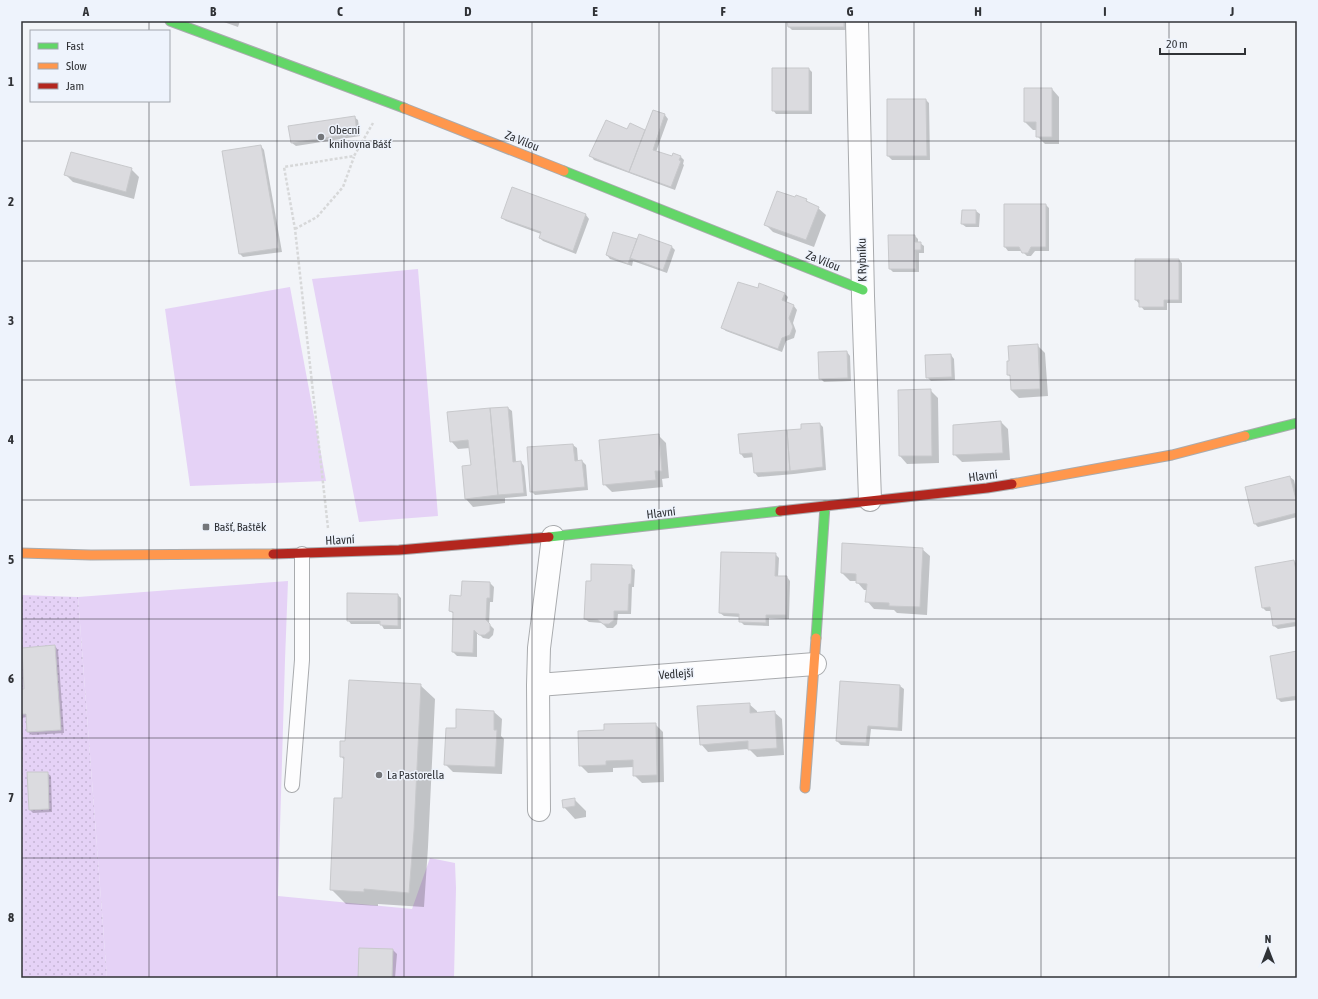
<svg xmlns="http://www.w3.org/2000/svg" width="1318" height="999" viewBox="0 0 1318 999" font-family="'Asap Condensed',sans-serif">
	<style>
		.green { fill: #e5d2f6 }
		.garden { fill: url(#garden-dots) }
		.shadow { fill: #0003 }
		.building { fill: #dbdbdf; stroke: #c8c9cc }
		.lines { fill: none; stroke-linecap: round; stroke-linejoin: round }
		.lane-casing { stroke: #a9abae; stroke-width: 16 }
		.street-casing { stroke: #a9abae; stroke-width: 24 }
		.fast-casing { stroke: #a9abae; stroke-width: 11 }
		.slow-casing { stroke: #a9abae; stroke-width: 11 }
		.jam-casing { stroke: #a9abae; stroke-width: 11 }
		.path { stroke: #d7d8d9; stroke-width: 2.5; stroke-dasharray: 3 2; stroke-linecap: butt }
		.lane { stroke: #fdfdfe; stroke-width: 14 }
		.street { stroke: #fdfdfe; stroke-width: 22 }
		.fast { stroke: #63d668; stroke-width: 9 }
		.slow { stroke: #ff974d; stroke-width: 9 }
		.jam { stroke: #b3261e; stroke-width: 9 }
		.grid { fill: none; stroke: #303236; stroke-width: 1; stroke-opacity: 0.55 }
		.poi-dot { fill: #74767a; stroke: #eef3fc; stroke-width: 1.5 }
		.labels { text-anchor: middle; stroke-width: 3; stroke-linejoin: round; paint-order: stroke }
		.poi-label { font-size: 12px; fill: #303236; stroke: #eef3fc; text-anchor: start }
		.street-label { font-size: 12px; fill: #303236; stroke: #eef3fc }
		.neatline { fill: none; stroke: #303236; stroke-width: 1.5 }
		.grid-label { font-size: 13px; text-anchor: middle; font-weight: bold; fill: #303236 }
	</style>
	<defs>
		<pattern id="garden-dots" width="8" height="8" patternUnits="userSpaceOnUse"><rect width="8" height="8" fill="#e5d2f6"/><path d="M2 2h.1M6 6h.1" fill="none" stroke="#c5b5d4" stroke-width="1.8" stroke-linecap="round"/></pattern>
	</defs>
	<rect width="100%" height="100%" fill="#f2f4f8"/>
	<path class="green" d="M 418,269 L 438,516 L 359,522 L 312,279 Z
		M 290,287 L 326,481 L 190,486 L 165,309 Z
		M 288,581 L 285,660 L 278,896 L 412,909 L 430,858 L 455,863 L 456,888 L 454,978 L 107,978 L 78,597 Z"/>
	<path class="garden" d="M 21,595 L 78,597 L 107,978 L 21,978 Z"/>
	<path class="shadow" d="M 221,21 L 240,21 L 238,27 Z
		M 788,21 L 847,21 L 847,30 L 792,30 L 789,27 Z
		M 809,69 L 812,72 L 812,114 L 776,114 L 773,110 Z
		M 1052,89 L 1059,97 L 1059,144 L 1045,144 L 1037,136 L 1037,130 L 1033,130 L 1025,122 Z
		M 888,100 L 926,100 L 929,103 L 930,160 L 892,160 L 888,156 Z
		M 665,115 L 668,119 L 656,152 L 672,158 L 680,156 L 684,160 L 683,164 L 684,165 L 675,190 L 594,160 L 591,156 L 627,131 L 630,124 L 645,131 Z
		M 354,117 L 358,120 L 360,136 L 296,146 L 292,143 Z
		M 261,146 L 264,150 L 282,252 L 243,257 L 240,254 Z
		M 131,169 L 139,177 L 134,199 L 73,182 L 66,175 Z
		M 796,198 L 806,200 L 810,204 L 818,208 L 826,215 L 814,247 L 773,232 L 765,224 Z
		M 1046,205 L 1049,208 L 1049,251 L 1035,251 L 1031,256 L 1027,256 L 1022,251 L 1008,251 L 1005,247 Z
		M 963,211 L 976,211 L 980,214 L 979,227 L 966,227 L 962,224 Z
		M 586,215 L 589,219 L 576,254 L 543,241 L 540,238 L 541,234 L 506,221 L 502,218 Z
		M 614,233 L 637,240 L 671,246 L 675,250 L 667,273 L 633,261 L 632,266 L 610,259 L 607,255 Z
		M 915,236 L 918,239 L 918,243 L 920,243 L 924,246 L 924,253 L 919,253 L 919,272 L 893,272 L 890,269 Z
		M 1179,260 L 1182,263 L 1182,303 L 1167,303 L 1167,310 L 1144,310 L 1136,300 Z
		M 758,289 L 785,294 L 788,297 L 786,303 L 794,306 L 797,310 L 793,323 L 796,331 L 794,338 L 786,341 L 782,352 L 726,331 L 722,328 Z
		M 1037,345 L 1045,353 L 1048,396 L 1019,398 L 1011,390 L 1011,377 L 1008,375 L 1010,362 Z
		M 847,352 L 850,356 L 851,381 L 824,382 L 820,378 Z
		M 951,355 L 954,359 L 955,380 L 931,381 L 927,377 Z
		M 930,390 L 938,398 L 939,463 L 907,464 L 900,456 Z
		M 508,408 L 512,411 L 516,462 L 521,462 L 524,466 L 527,496 L 505,498 L 505,503 L 473,507 L 466,499 L 463,467 L 472,466 L 470,448 L 458,449 L 451,441 Z
		M 1001,422 L 1008,429 L 1010,460 L 962,462 L 954,454 Z
		M 820,424 L 823,427 L 826,470 L 794,474 L 758,477 L 755,473 L 754,457 L 744,458 L 741,454 L 739,434 L 802,430 Z
		M 658,435 L 666,443 L 669,478 L 662,479 L 663,487 L 612,492 L 604,484 Z
		M 573,445 L 577,448 L 578,461 L 582,461 L 586,465 L 588,490 L 535,495 L 531,491 Z
		M 1290,477 L 1294,480 L 1297,494 L 1297,517 L 1258,527 L 1255,524 Z
		M 922,549 L 930,556 L 927,615 L 897,613 L 894,610 L 874,609 L 867,601 L 867,590 L 864,590 L 857,582 L 857,581 L 850,581 L 842,573 Z
		M 775,554 L 779,558 L 778,577 L 787,577 L 790,581 L 789,619 L 769,618 L 769,626 L 744,625 L 740,621 L 740,617 L 724,616 L 720,613 Z
		M 1294,561 L 1297,564 L 1297,626 L 1278,629 L 1274,626 L 1271,611 L 1266,611 L 1263,608 Z
		M 631,566 L 635,570 L 634,587 L 632,587 L 631,614 L 618,614 L 617,624 L 613,628 L 607,628 L 602,623 L 589,622 L 585,619 L 592,582 Z
		M 490,583 L 494,587 L 493,602 L 490,602 L 489,624 L 494,629 L 493,635 L 489,639 L 483,638 L 477,632 L 477,657 L 457,656 L 453,652 L 454,614 L 450,611 L 462,597 Z
		M 398,595 L 401,598 L 401,629 L 384,629 L 381,624 L 351,624 L 348,620 Z
		M 55,646 L 58,650 L 64,733 L 32,735 L 28,732 L 27,717 L 21,718 L 21,690 L 25,690 Z
		M 1297,652 L 1297,700 L 1281,702 L 1278,699 Z
		M 841,682 L 900,686 L 904,689 L 902,731 L 871,729 L 869,746 L 841,745 L 837,741 Z
		M 420,685 L 435,699 L 428,847 L 424,907 L 378,904 L 378,906 L 346,904 L 331,889 L 343,799 L 345,761 L 341,756 L 346,742 Z
		M 749,704 L 757,711 L 757,713 L 774,712 L 782,719 L 784,755 L 757,757 L 749,749 L 708,752 L 701,744 Z
		M 494,712 L 502,719 L 501,736 L 504,739 L 502,774 L 453,772 L 445,764 L 457,729 Z
		M 655,724 L 663,732 L 664,782 L 642,783 L 634,775 L 634,767 L 613,768 L 613,772 L 588,773 L 580,765 Z
		M 21,727 L 23,750 L 21,751 Z
		M 47,773 L 51,776 L 52,812 L 33,813 L 30,810 Z
		M 574,799 L 586,811 L 586,817 L 575,819 L 564,807 Z
		M 393,950 L 397,954 L 395,978 L 359,978 Z"/>
	<path class="building" d="M 787,21 L 844,21 L 844,27 L 788,27 Z
		M 772,68 L 809,68 L 809,111 L 772,111 Z
		M 1024,88 L 1052,88 L 1052,137 L 1036,137 L 1036,122 L 1024,122 Z
		M 887,99 L 926,99 L 927,156 L 887,156 Z
		M 653,110 L 665,114 L 653,150 L 672,156 L 673,153 L 681,156 L 679,160 L 681,161 L 671,187 L 629,172 Z
		M 355,116 L 357,133 L 291,143 L 288,126 Z
		M 606,120 L 627,129 L 630,123 L 645,130 L 629,172 L 589,156 Z
		M 261,145 L 279,248 L 239,254 L 222,151 Z
		M 71,152 L 132,168 L 126,192 L 64,175 Z
		M 512,187 L 586,214 L 573,251 L 539,238 L 541,232 L 501,218 Z
		M 777,191 L 795,197 L 796,195 L 807,199 L 806,201 L 819,207 L 806,240 L 764,225 Z
		M 1004,204 L 1046,204 L 1046,247 L 1031,247 L 1028,253 L 1022,253 L 1019,247 L 1004,247 Z
		M 962,210 L 976,210 L 976,224 L 961,224 Z
		M 613,232 L 637,239 L 628,264 L 606,255 Z
		M 639,234 L 672,246 L 663,270 L 630,258 Z
		M 888,235 L 915,235 L 915,242 L 921,242 L 921,250 L 915,250 L 916,269 L 889,269 Z
		M 1135,259 L 1179,259 L 1179,300 L 1164,300 L 1164,307 L 1139,307 L 1139,300 L 1135,300 Z
		M 738,282 L 758,288 L 759,283 L 785,293 L 782,300 L 794,305 L 789,318 L 793,327 L 790,335 L 782,338 L 778,349 L 721,328 Z
		M 1038,344 L 1040,389 L 1011,390 L 1010,375 L 1007,375 L 1007,361 L 1009,361 L 1008,346 Z
		M 847,351 L 848,378 L 819,379 L 818,352 Z
		M 951,354 L 952,377 L 926,378 L 925,355 Z
		M 931,389 L 932,456 L 899,456 L 898,390 Z
		M 508,407 L 513,462 L 521,461 L 524,493 L 498,495 L 490,408 Z
		M 490,408 L 498,495 L 465,499 L 462,466 L 471,465 L 468,440 L 450,442 L 447,412 Z
		M 1001,421 L 1003,453 L 953,455 L 953,425 Z
		M 820,423 L 823,467 L 790,471 L 787,430 L 801,429 L 801,424 Z
		M 787,430 L 790,471 L 754,473 L 752,453 L 740,454 L 738,434 Z
		M 659,434 L 662,471 L 655,471 L 656,480 L 603,485 L 599,440 Z
		M 573,444 L 575,461 L 582,460 L 585,487 L 530,492 L 527,447 Z
		M 1290,476 L 1297,503 L 1297,513 L 1254,524 L 1245,487 Z
		M 842,543 L 923,548 L 920,607 L 889,606 L 889,603 L 865,602 L 867,584 L 856,583 L 856,574 L 841,573 Z
		M 721,552 L 776,553 L 775,576 L 787,576 L 786,615 L 766,615 L 766,623 L 739,622 L 739,614 L 719,613 Z
		M 1294,560 L 1297,575 L 1297,622 L 1273,626 L 1270,607 L 1262,608 L 1255,567 Z
		M 591,564 L 632,565 L 631,584 L 629,584 L 628,611 L 614,611 L 614,620 L 609,624 L 603,624 L 598,620 L 584,619 L 586,581 L 591,581 Z
		M 462,581 L 490,582 L 490,598 L 487,598 L 486,620 L 490,624 L 490,631 L 485,635 L 479,635 L 474,630 L 473,653 L 452,652 L 453,612 L 449,611 L 450,595 L 461,596 Z
		M 347,593 L 398,594 L 398,626 L 380,625 L 380,621 L 347,621 Z
		M 55,645 L 61,730 L 27,732 L 26,714 L 21,714 L 21,689 L 24,689 L 22,648 Z
		M 1297,651 L 1297,696 L 1277,699 L 1270,656 Z
		M 349,680 L 421,684 L 414,831 L 409,893 L 364,889 L 364,892 L 330,890 L 334,798 L 342,798 L 344,757 L 340,757 L 340,741 L 345,741 Z
		M 840,681 L 900,685 L 898,728 L 868,726 L 866,743 L 836,741 Z
		M 750,703 L 750,713 L 775,711 L 777,748 L 748,750 L 748,741 L 700,745 L 697,706 Z
		M 456,709 L 494,711 L 494,730 L 497,730 L 495,767 L 444,765 L 446,728 L 456,728 Z
		M 656,723 L 657,775 L 633,776 L 633,760 L 606,761 L 606,765 L 579,766 L 578,731 L 604,730 L 604,724 Z
		M 27,772 L 48,772 L 49,809 L 29,810 Z
		M 575,798 L 575,806 L 563,808 L 562,800 Z
		M 359,948 L 393,949 L 392,978 L 358,978 Z"/>
	<g class="lines">
		<g class="lane-casing">
			<path id="lane" d="M 292,785 L 302,660 L 302,554"/>
		</g>
		<g class="street-casing">
			<path id="street" d="M 857,21 L 863,296 L 870,500
				M 538,685 L 815,664
				M 539,810 L 538,685 L 539,648 L 553,537"/>
		</g>
		<g class="fast-casing">
			<path id="fast" d="M 170,21 L 404,108
				M 564,171 L 863,290
				M 1245,436 L 1297,423
				M 549,537 L 780,511
				M 816,638 L 825,506"/>
		</g>
		<g class="slow-casing">
			<path id="slow" d="M 404,108 L 564,171
				M 1012,484 L 1172,455 L 1245,436
				M 21,553 L 91,555 L 273,554
				M 805,788 L 816,638"/>
		</g>
		<g class="jam-casing">
			<path id="jam" d="M 780,511 L 987,488 L 1012,484
				M 273,554 L 399,550 L 549,537"/>
		</g>
		<path class="path" d="M 295,229 L 317,217 L 343,187 L 354,157
			M 328,528 L 295,229 L 284,167 L 354,156 L 373,123"/>
		<use href="#lane" class="lane"/>
		<use href="#street" class="street"/>
		<use href="#fast" class="fast"/>
		<use href="#slow" class="slow"/>
		<use href="#jam" class="jam"/>
	</g>
	<path class="grid" d="M 149,21 L 149,31M 277,21 L 277,978M 404,21 L 404,978M 532,21 L 532,978M 659,21 L 659,978M 786,21 L 786,978M 914,21 L 914,978M 1041,21 L 1041,978M 1169,21 L 1169,978M 149,101 L 149,978M 21,141 L 1297,141M 21,261 L 1297,261M 21,380 L 1297,380M 21,500 L 1297,500M 21,619 L 1297,619M 21,738 L 1297,738M 21,858 L 1297,858"/>
	<g class="poi-dot">
		<circle cx="321" cy="137" r="4"/>
		<rect x="202" y="523" width="8" height="8" rx="2"/>
		<circle cx="379" cy="775" r="4"/>
	</g>
	<g class="labels">
		<g class="poi-label">
			<text x="329" y="134">Obecní<tspan x="329" dy="14">knihovna Bášť</tspan></text>
			<text x="214" y="531">Bašť, Baštěk</text>
			<text x="387" y="779">La Pastorella</text>
		</g>
		<g class="street-label">
			<text transform="translate(522 141) rotate(22)" y="4">Za Vilou</text>
			<text transform="translate(862 260) rotate(-91)" y="4">K Rybníku</text>
			<text transform="translate(823 261) rotate(22)" y="4">Za Vilou</text>
			<text transform="translate(983 476) rotate(-7)" y="4">Hlavní</text>
			<text transform="translate(661 513) rotate(-7)" y="4">Hlavní</text>
			<text transform="translate(340 540) rotate(-3)" y="4">Hlavní</text>
			<text transform="translate(676 674) rotate(-4)" y="4">Vedlejší</text>
		</g>
	</g>
	<rect width="1318" height="999" fill="none" stroke="#eef3fc" stroke-width="44"/>
	<rect x="30" y="30" width="140" height="72" fill="#eef3fc" stroke="#a2a6ad"/>
	<rect x="38" y="43" width="20" height="6" fill="#63d668" stroke="#a2a6ad"/>
	<text x="66" y="50" font-size="12" fill="#303236">Fast</text>
	<rect x="38" y="63" width="20" height="6" fill="#ff974d" stroke="#a2a6ad"/>
	<text x="66" y="70" font-size="12" fill="#303236">Slow</text>
	<rect x="38" y="83" width="20" height="6" fill="#b3261e" stroke="#a2a6ad"/>
	<text x="66" y="90" font-size="12" fill="#303236">Jam</text>
	<g transform="translate(1268 949)" stroke="#eef3fc" stroke-width="3" paint-order="stroke">
	<path d="M0-3L7 15L0 10L-7 15Z" fill="#303236"/>
	<text y="-6" font-size="11" font-weight="bold" text-anchor="middle" fill="#303236">N</text>
	</g>
	<path d="M1160 48v6h85v-6" fill="none" stroke="#303236" stroke-width="2"/>
	<text x="1166" y="48" font-size="12" fill="#303236" stroke="#eef3fc" stroke-width="3" paint-order="stroke">20 m</text>
	<rect x="22" y="22" width="1274" height="955" class="neatline"/>
	<g class="grid-label">
		<text x="86" y="16">A</text>
		<text x="213" y="16">B</text>
		<text x="340" y="16">C</text>
		<text x="468" y="16">D</text>
		<text x="595" y="16">E</text>
		<text x="723" y="16">F</text>
		<text x="850" y="16">G</text>
		<text x="978" y="16">H</text>
		<text x="1105" y="16">I</text>
		<text x="1232" y="16">J</text>
		<text x="11" y="86">1</text>
		<text x="11" y="206">2</text>
		<text x="11" y="325">3</text>
		<text x="11" y="444">4</text>
		<text x="11" y="564">5</text>
		<text x="11" y="683">6</text>
		<text x="11" y="802">7</text>
		<text x="11" y="922">8</text>
	</g>
</svg>
